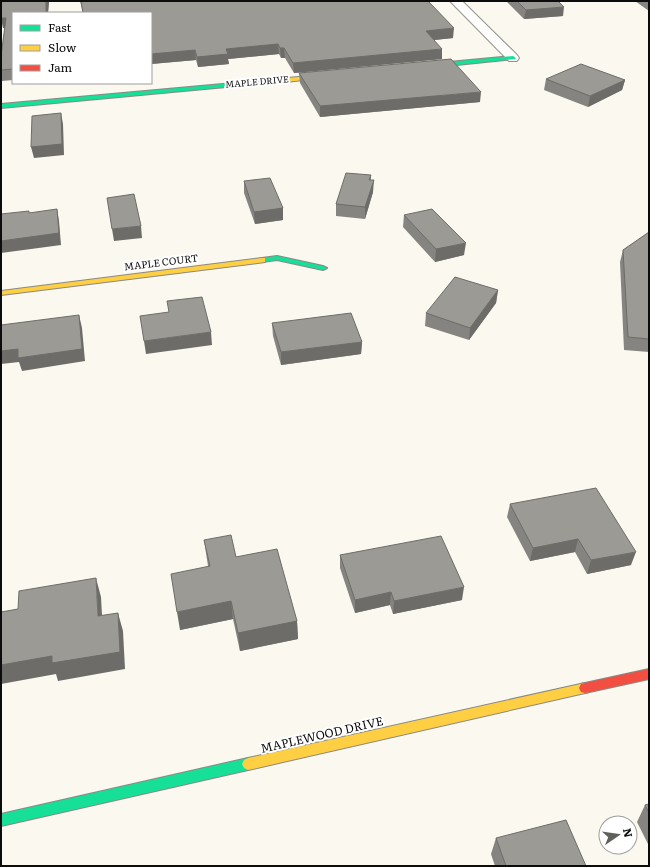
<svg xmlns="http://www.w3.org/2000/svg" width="650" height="867" viewBox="0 0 650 867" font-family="Literata,serif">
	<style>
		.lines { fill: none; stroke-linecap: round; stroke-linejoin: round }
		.street-casing { stroke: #93928e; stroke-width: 2 }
		.fast-casing { stroke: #8a8985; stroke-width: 2 }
		.slow-casing { stroke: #8a8985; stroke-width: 2 }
		.jam-casing { stroke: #8a8985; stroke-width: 2 }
		.street { fill: #fefefd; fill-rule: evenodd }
		.fast { fill: #16e098; fill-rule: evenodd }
		.slow { fill: #ffcf43; fill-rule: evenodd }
		.jam { fill: #f24e42; fill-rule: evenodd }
		.wall { fill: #868480 }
		.shaded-wall { fill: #6d6c68 }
		.building { fill: #9c9a95; stroke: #6d6c68 }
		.labels { text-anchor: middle; stroke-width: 4; stroke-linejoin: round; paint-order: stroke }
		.far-street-label { font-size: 9px; fill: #0c0c0c; stroke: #fff }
		.street-label { font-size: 10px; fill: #0c0c0c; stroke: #fff }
		.near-street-label { font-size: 12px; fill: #0c0c0c; stroke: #fff }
	</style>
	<rect width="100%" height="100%" fill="#faf8ef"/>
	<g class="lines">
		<g class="street-casing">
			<path id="street" d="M 450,1 L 462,1 L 517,55 L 519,58 L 517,61 L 509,61 Z"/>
		</g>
		<g class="fast-casing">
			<path id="fast" d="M 513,56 L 516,58 L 515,59 L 427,68 L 424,66 L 427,64 Z
				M 267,80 L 269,81 L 269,83 L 1,108 L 1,104 Z
				M 277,256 L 323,266 L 327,268 L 323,270 L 277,260 L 262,262 L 258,260 L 262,258 Z
				M 248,758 L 252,760 L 254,764 L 252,768 L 248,770 L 1,826 L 1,814 Z"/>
		</g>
		<g class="slow-casing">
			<path id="slow" d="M 329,74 L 331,75 L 331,77 L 267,84 L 264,82 L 267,80 Z
				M 262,258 L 265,258 L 265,262 L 1,295 L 1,291 Z
				M 585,683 L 589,684 L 591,688 L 589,692 L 585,693 L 248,770 L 244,768 L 242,764 L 244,760 L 248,758 Z"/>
		</g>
		<g class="jam-casing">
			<path id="jam" d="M 649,669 L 649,679 L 585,693 L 581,692 L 579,688 L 581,684 L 585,683 Z"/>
		</g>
		<use href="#street" class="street"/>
		<use href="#fast" class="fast"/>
		<use href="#slow" class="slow"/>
		<use href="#jam" class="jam"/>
	</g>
	<path class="wall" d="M 1,1 L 49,1 L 48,13 L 13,13 L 13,80 L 2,81 L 1,78 L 1,56 L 5,28 L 3,28 Z
		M 80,1 L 428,1 L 453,38 L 434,40 L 442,59 L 294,73 L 285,58 L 281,58 L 279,54 L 228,59 L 229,64 L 198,67 L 196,60 L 151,64 L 151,13 L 83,13 Z
		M 506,1 L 558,1 L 563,16 L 524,19 Z
		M 635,1 L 649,1 L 649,11 Z
		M 299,73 L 480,102 L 320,117 L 300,83 Z
		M 546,79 L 625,80 L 622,90 L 588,107 L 544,90 Z
		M 371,175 L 371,180 L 373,192 L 365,219 L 336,216 L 336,204 Z
		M 244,181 L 283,208 L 283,220 L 255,224 L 244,193 Z
		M 404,215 L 464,255 L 435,262 L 403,227 Z
		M 649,232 L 649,352 L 624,350 L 620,262 L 623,250 Z
		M 498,290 L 496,303 L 469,340 L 425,326 L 426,313 Z
		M 272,323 L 362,342 L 361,354 L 281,365 L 273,336 Z
		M 510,504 L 631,565 L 587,574 L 575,552 L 530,561 L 507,517 Z
		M 204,540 L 236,557 L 297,621 L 298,639 L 240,651 L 233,619 L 180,630 L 208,566 Z
		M 340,555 L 462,600 L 393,614 L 390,605 L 355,613 L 340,568 Z
		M 649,804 L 649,846 L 637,822 L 645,805 Z
		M 496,838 L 586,866 L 495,866 L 491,854 Z"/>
	<path class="shaded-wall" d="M 46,1 L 49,1 L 48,13 L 46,13 Z
		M 564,7 L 563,16 L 524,19 L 526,10 Z
		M 1,18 L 6,18 L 8,27 L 3,28 Z
		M 454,28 L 453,38 L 425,41 L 426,31 Z
		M 278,44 L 279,54 L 228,59 L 229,64 L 198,67 L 197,57 L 226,49 Z
		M 280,48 L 284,48 L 285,58 L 281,58 Z
		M 442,49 L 442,59 L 294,73 L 293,63 Z
		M 195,50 L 196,60 L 151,64 L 151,54 Z
		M 625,80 L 622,90 L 588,107 L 590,96 Z
		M 481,92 L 480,102 L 320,117 L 320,106 Z
		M 61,113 L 63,124 L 64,155 L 34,158 L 31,147 Z
		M 374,180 L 373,192 L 365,219 L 365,207 Z
		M 283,208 L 283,220 L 255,224 L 254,212 Z
		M 57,209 L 59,221 L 61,245 L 1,253 L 1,241 Z
		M 141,226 L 142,238 L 114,241 L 112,229 Z
		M 466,243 L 464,255 L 435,262 L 436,249 Z
		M 498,290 L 496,303 L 469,340 L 470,328 Z
		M 79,315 L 82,328 L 85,361 L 22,371 L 19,362 L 1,364 L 1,351 Z
		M 211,332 L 212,345 L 146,354 L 144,341 Z
		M 362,342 L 361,354 L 281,365 L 281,352 Z
		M 578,539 L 575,552 L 530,561 L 533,548 Z
		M 636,552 L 631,565 L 587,574 L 591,560 Z
		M 96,578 L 101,597 L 103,634 L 98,616 Z
		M 464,587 L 462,600 L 393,614 L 394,601 Z
		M 391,592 L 390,605 L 355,613 L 355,600 Z
		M 231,601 L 233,619 L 180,630 L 177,612 Z
		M 118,613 L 123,631 L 125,669 L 58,681 L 56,674 L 1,684 L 1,665 Z
		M 297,621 L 298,639 L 240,651 L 238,633 Z"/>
	<path class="building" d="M 1,1 L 46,1 L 46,13 L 13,13 L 13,69 L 1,70 L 1,56 L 6,18 L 1,18 Z
		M 81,1 L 428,1 L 454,28 L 426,31 L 442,49 L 293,63 L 284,48 L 280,48 L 278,44 L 226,49 L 228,54 L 197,57 L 195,50 L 151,54 L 151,13 L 83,13 Z
		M 517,1 L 558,1 L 564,7 L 526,10 Z
		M 451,59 L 481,92 L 320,106 L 299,73 Z
		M 581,64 L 625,80 L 590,96 L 546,79 Z
		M 61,113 L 62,144 L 31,147 L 32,116 Z
		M 346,173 L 371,175 L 369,180 L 374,180 L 365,207 L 336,204 Z
		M 270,178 L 283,208 L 254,212 L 244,181 Z
		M 134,194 L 141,226 L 112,229 L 107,198 Z
		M 57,209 L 59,233 L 1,241 L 1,214 L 29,211 L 29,213 Z
		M 432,209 L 466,243 L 436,249 L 404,215 Z
		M 649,232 L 649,339 L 628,337 L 623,250 Z
		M 455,277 L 498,290 L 470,328 L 426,313 Z
		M 202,297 L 211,332 L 144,341 L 140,316 L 169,312 L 167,301 Z
		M 351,313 L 362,342 L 281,352 L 272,323 Z
		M 79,315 L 82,349 L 18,358 L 18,349 L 1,351 L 1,325 Z
		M 596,488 L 636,552 L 591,560 L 578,539 L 533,548 L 510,504 Z
		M 231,535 L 236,557 L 277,549 L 297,621 L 238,633 L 231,601 L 177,612 L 171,574 L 210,566 L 204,540 Z
		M 441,536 L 464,587 L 394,601 L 391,592 L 355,600 L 340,555 Z
		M 96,578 L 98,616 L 118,613 L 120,652 L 52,663 L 52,656 L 1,665 L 1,612 L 18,609 L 19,591 Z
		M 649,804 L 649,813 L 645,805 Z
		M 566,820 L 586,866 L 506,866 L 496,838 Z"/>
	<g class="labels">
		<g class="far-street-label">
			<text transform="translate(257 82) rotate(-5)" y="3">MAPLE DRIVE</text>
		</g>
		<g class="street-label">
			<text transform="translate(161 262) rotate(-7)" y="4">MAPLE COURT</text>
		</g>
		<g class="near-street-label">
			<text transform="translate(322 735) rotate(-13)" y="4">MAPLEWOOD DRIVE</text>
		</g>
	</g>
	<rect width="650" height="867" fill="none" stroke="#0c0c0c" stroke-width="4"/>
	<rect x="12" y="12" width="140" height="72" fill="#ffffff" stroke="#9e9e9e"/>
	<rect x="20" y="25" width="20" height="6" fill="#16e098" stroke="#9e9e9e"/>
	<text x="48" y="32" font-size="12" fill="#0c0c0c">Fast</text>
	<rect x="20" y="45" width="20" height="6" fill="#ffcf43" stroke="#9e9e9e"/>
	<text x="48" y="52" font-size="12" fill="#0c0c0c">Slow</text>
	<rect x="20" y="65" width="20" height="6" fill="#f24e42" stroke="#9e9e9e"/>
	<text x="48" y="72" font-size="12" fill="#0c0c0c">Jam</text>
	<g transform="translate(618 835) rotate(77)"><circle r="19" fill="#ffffff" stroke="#9e9e9e"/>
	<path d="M0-3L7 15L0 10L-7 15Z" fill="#5f5f5b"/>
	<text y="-6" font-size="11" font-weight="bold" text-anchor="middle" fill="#0c0c0c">N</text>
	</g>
</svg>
